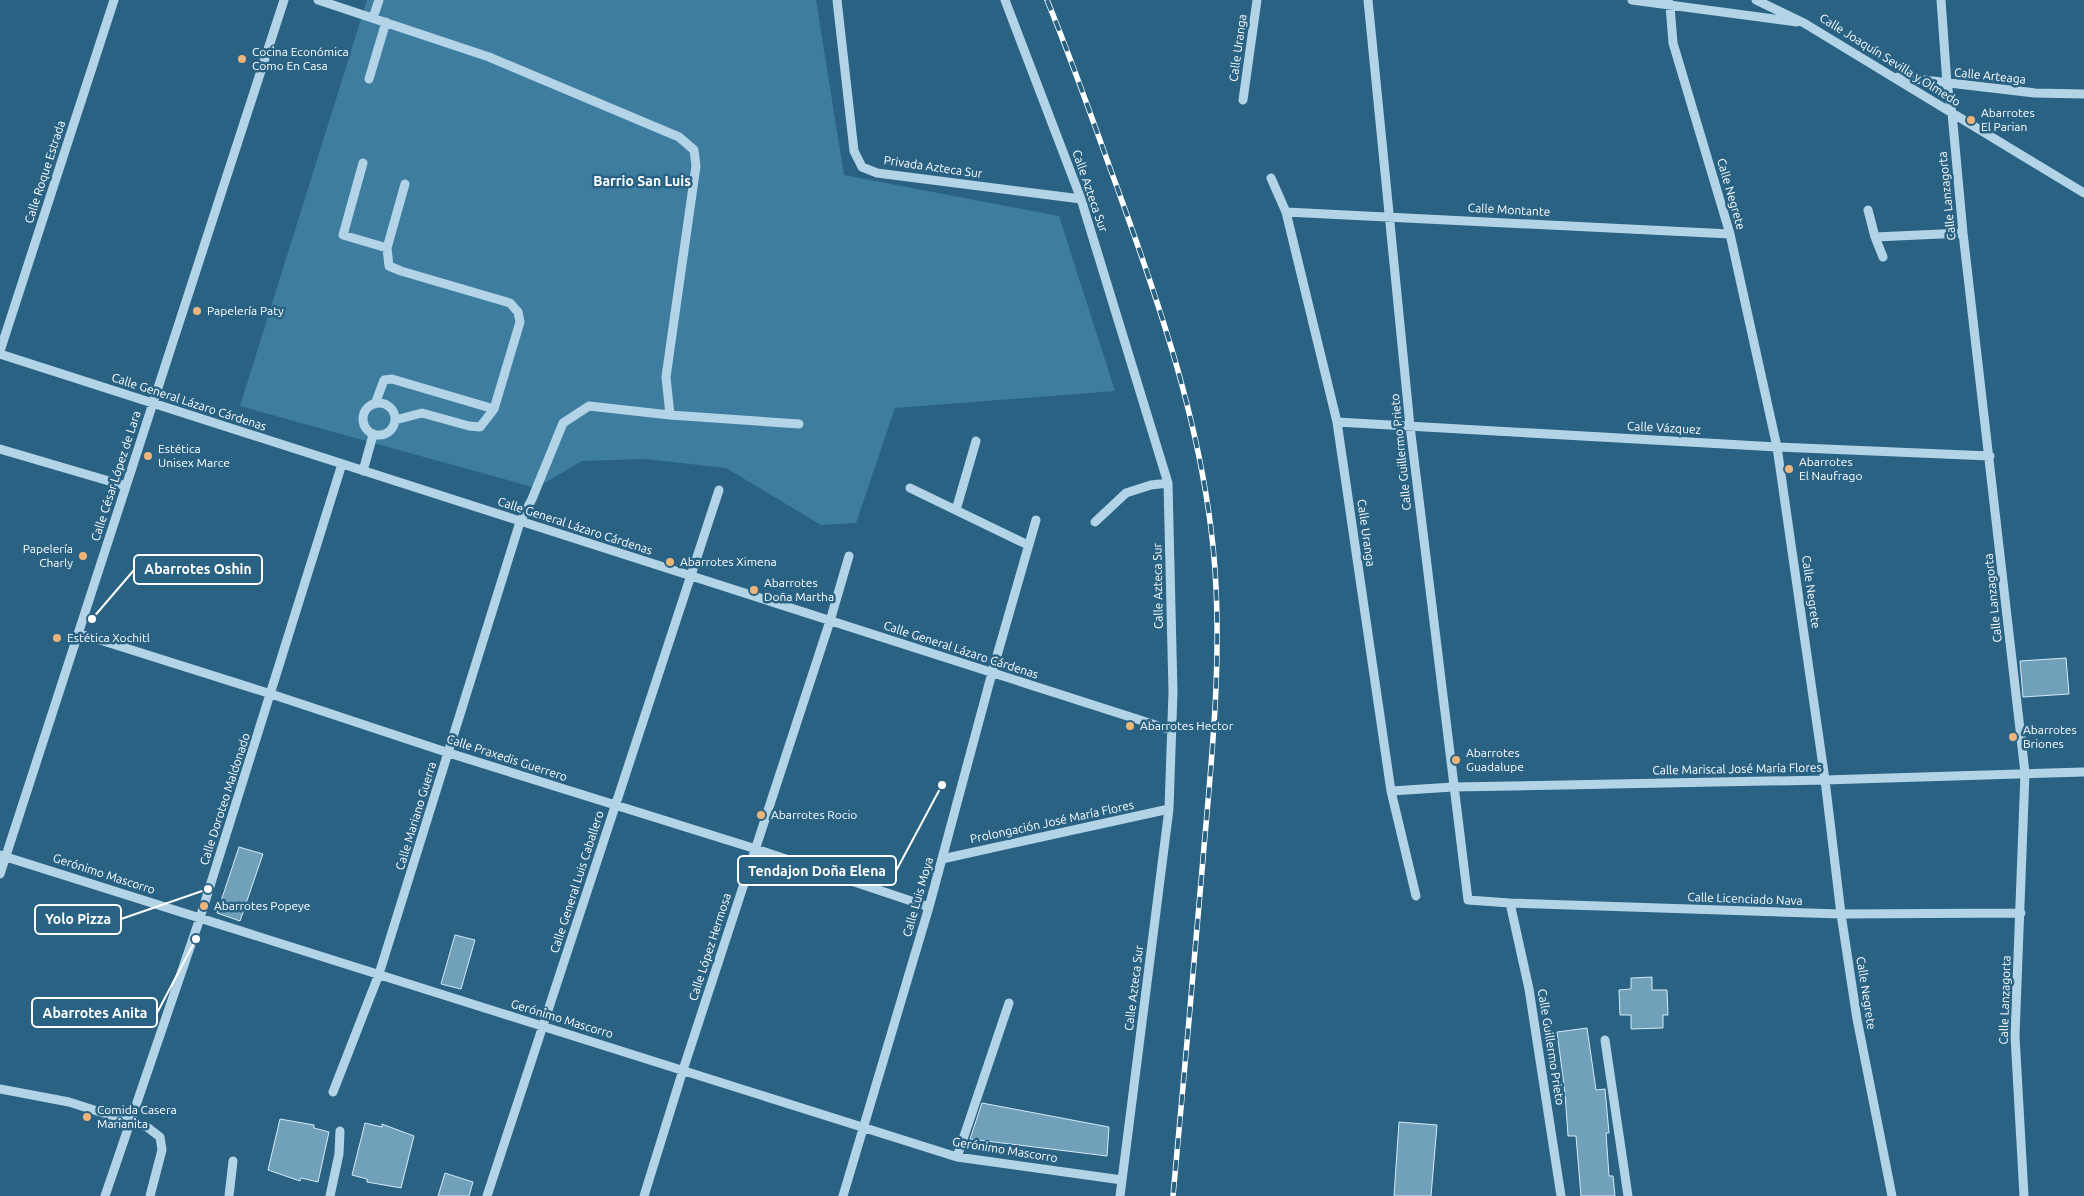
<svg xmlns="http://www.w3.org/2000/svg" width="2084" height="1196" viewBox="0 0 2084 1196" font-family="Ubuntu,sans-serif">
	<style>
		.green { fill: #3e7d9f }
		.building { fill: #71a0ba; stroke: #d6eaf5 }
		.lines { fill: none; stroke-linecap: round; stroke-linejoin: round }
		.minor { stroke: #b3d4e6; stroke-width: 9 }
		.rail-casing { stroke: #fff; stroke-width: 5.5 }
		.rail { stroke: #296283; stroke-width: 4; stroke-dasharray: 11; stroke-linecap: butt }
		.poi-dot { fill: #edb57a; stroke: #296283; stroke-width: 2 }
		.labels { text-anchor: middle; stroke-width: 5; stroke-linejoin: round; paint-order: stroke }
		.street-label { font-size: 12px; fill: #fff; stroke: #296283 }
		.poi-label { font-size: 12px; fill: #fff; stroke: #296283; text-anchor: start }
		.neighbourhood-label { font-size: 14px; font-weight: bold; fill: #fff; stroke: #296283 }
		.leader { fill: none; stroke: #fff; stroke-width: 2 }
		.callout-dot { fill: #fff; stroke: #296283; stroke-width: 2 }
		.callout { fill: #296283; stroke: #fff; stroke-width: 2 }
		.callout-label { font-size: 14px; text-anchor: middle; font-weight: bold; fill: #fff }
	</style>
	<rect width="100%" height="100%" fill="#296283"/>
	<path class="green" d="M 367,0 L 816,0 L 844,175 L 1059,216 L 1115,391 L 895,408 L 856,523 L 821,525 L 726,468 L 645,459 L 582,461 L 536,488 L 240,406 Z"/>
	<path class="building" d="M 2066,658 L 2069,694 L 2023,697 L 2020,661 Z
		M 239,847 L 263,854 L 240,921 L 217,913 Z
		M 455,935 L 475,940 L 461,989 L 441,984 Z
		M 1652,977 L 1652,990 L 1667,990 L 1668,1015 L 1663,1015 L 1663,1028 L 1631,1029 L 1631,1015 L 1620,1015 L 1619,990 L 1631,989 L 1631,978 Z
		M 1587,1028 L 1596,1090 L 1605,1089 L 1609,1133 L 1606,1133 L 1609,1176 L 1613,1176 L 1615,1196 L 1581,1196 L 1576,1136 L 1568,1136 L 1565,1093 L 1557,1032 Z
		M 982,1103 L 1109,1127 L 1107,1156 L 970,1139 Z
		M 280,1119 L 314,1125 L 314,1128 L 329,1132 L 318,1182 L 301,1178 L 300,1181 L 268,1170 Z
		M 1399,1122 L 1437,1125 L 1431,1196 L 1394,1196 Z
		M 365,1123 L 382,1127 L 382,1124 L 414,1136 L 401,1188 L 367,1182 L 367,1179 L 352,1175 Z
		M 445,1173 L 473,1182 L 469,1196 L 438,1196 Z"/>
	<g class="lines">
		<path class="minor" d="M 318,0 L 489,57 L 679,137 L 694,150 L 696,166 L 666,377 L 670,415
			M 837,0 L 854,151 L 862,167 L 877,173 L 1081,199
			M 1005,0 L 1081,199 L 1168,483 L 1173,692 L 1169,809 L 1120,1196
			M 1368,0 L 1410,426 L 1468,900 L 1510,903 L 1841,914 L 2021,913
			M 1632,0 L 1797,22
			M 1668,0 L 1670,6 L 1673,43 L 1730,234 L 1777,447 L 1825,780 L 1841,914 L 1857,1019 L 1892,1196
			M 1756,0 L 1804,23 L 2084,193
			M 1941,0 L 1947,84 L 1952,113 L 1963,233 L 2025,773 L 2015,1036 L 2024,1196
			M 373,18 L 379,0
			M 1898,77 L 2035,93 L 2084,94
			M 369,79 L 386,22
			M 1243,100 L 1257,0
			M 363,163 L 343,235 L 387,248
			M 1271,178 L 1286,212 L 1337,422 L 1391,791 L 1416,896
			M 1868,210 L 1875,237 L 1883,257
			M 1286,212 L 1730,234
			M 1875,237 L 1963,233
			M 0,351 L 114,0
			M 0,354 L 1171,730
			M363 419a16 16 0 1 1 32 0a16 16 0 1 1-32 0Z
			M 375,404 L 384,380 L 392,379 L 494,409
			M 395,420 L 422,413 L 469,426 L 480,427 L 494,409 L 520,322 L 518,312 L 510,303 L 401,271 L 389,266 L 387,248 L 405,184
			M 1337,422 L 1777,447 L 1990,456
			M 0,449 L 126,486
			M 363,471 L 373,435
			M 910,488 L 1028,545
			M 956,510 L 976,441
			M 1095,522 L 1126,493 L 1151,485 L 1168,483
			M 78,633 L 271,694 L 449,753 L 756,849 L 929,907
			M 1391,791 L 1453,787 L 1825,780 L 2084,772
			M 0,855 L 957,1157 L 1122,1180
			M 942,859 L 1169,809
			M 0,874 L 284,0
			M 1510,903 L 1529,989 L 1561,1196
			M 1605,1040 L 1628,1196
			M 0,1089 L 69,1102 L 147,1127 L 160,1137 L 162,1150 L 150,1196
			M 333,1092 L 379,974 L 520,522 L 532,499 L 563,423 L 589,406 L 670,415 L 799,424
			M 957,1157 L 1009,1003
			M 105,1196 L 200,918 L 342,464
			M 229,1196 L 233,1161
			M 330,1196 L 339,1154 L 340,1131
			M 487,1196 L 719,490
			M 644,1196 L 683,1070 L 830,621 L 849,556
			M 843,1196 L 929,907 L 992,673 L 1036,520"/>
		<g class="rail-casing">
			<path id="rail" d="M 1047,0 C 1073,63 1095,127 1118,190 C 1160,306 1200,422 1213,546 C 1223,646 1213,746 1204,847 C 1194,963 1184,1080 1173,1196"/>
		</g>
		<use href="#rail" class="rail"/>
	</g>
	<g class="poi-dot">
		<circle cx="242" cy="59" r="5"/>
		<circle cx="1971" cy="120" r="5"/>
		<circle cx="197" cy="311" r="5"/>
		<circle cx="148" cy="456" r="5"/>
		<circle cx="1789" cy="469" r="5"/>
		<circle cx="83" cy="556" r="5"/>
		<circle cx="670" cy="562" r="5"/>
		<circle cx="754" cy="590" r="5"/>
		<circle cx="57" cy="638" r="5"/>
		<circle cx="1130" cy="726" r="5"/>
		<circle cx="2013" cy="737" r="5"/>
		<circle cx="1456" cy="760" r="5"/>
		<circle cx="761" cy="815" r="5"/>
		<circle cx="204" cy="906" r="5"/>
		<circle cx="87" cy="1117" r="5"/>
	</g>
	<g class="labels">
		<g class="street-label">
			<text transform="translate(1238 48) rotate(-82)" y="4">Calle Uranga</text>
			<text transform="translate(1890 60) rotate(32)" y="4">Calle Joaquín Sevilla y Olmedo</text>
			<text transform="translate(1990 76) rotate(6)" y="4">Calle Arteaga</text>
			<text transform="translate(933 167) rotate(8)" y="4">Privada Azteca Sur</text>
			<text transform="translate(45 172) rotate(-72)" y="4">Calle Roque Estrada</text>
			<text transform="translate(1090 191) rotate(71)" y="4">Calle Azteca Sur</text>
			<text transform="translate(1731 194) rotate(74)" y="4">Calle Negrete</text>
			<text transform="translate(1947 196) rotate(-96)" y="4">Calle Lanzagorta</text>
			<text transform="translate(1509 210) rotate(3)" y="4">Calle Montante</text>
			<text transform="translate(189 402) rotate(18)" y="4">Calle General Lázaro Cárdenas</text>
			<text transform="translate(1664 428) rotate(3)" y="4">Calle Vázquez</text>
			<text transform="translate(1401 452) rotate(-96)" y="4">Calle Guillermo Prieto</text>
			<text transform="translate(116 476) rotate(-72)" y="4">Calle César López de Lara</text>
			<text transform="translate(575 526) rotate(18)" y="4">Calle General Lázaro Cárdenas</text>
			<text transform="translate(1366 533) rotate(82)" y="4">Calle Uranga</text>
			<text transform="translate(1158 586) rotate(-91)" y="4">Calle Azteca Sur</text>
			<text transform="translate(1811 592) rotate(82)" y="4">Calle Negrete</text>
			<text transform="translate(1993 598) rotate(-96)" y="4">Calle Lanzagorta</text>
			<text transform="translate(961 650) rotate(18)" y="4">Calle General Lázaro Cárdenas</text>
			<text transform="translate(507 758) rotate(18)" y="4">Calle Praxedis Guerrero</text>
			<text transform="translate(1737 769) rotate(-1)" y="4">Calle Mariscal José María Flores</text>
			<text transform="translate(225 799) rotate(-72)" y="4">Calle Doroteo Maldonado</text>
			<text transform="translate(416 816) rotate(-73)" y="4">Calle Mariano Guerra</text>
			<text transform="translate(1052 822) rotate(-12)" y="4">Prolongación José María Flores</text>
			<text transform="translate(104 874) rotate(18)" y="4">Gerónimo Mascorro</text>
			<text transform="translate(577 882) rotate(-72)" y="4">Calle General Luis Caballero</text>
			<text transform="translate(918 897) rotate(-74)" y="4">Calle Luis Moya</text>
			<text transform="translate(1745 899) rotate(2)" y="4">Calle Licenciado Nava</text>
			<text transform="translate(710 947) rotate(-72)" y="4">Calle López Hermosa</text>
			<text transform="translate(1134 988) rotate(-83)" y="4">Calle Azteca Sur</text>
			<text transform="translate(1866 993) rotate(81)" y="4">Calle Negrete</text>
			<text transform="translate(2005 1000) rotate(-88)" y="4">Calle Lanzagorta</text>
			<text transform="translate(562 1019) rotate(17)" y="4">Gerónimo Mascorro</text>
			<text transform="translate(1551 1047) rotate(81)" y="4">Calle Guillermo Prieto</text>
			<text transform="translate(1005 1150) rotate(9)" y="4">Gerónimo Mascorro</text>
		</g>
		<g class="poi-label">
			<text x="252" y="56">Cocina Económica<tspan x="252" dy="14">Como En Casa</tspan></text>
			<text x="1981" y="117">Abarrotes<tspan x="1981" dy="14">El Parian</tspan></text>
			<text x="207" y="315">Papelería Paty</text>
			<text x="158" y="453">Estética<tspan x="158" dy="14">Unisex Marce</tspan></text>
			<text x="1799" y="466">Abarrotes<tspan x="1799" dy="14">El Naufrago</tspan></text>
			<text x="73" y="553" text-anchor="end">Papelería<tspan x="73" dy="14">Charly</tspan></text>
			<text x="680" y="566">Abarrotes Ximena</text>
			<text x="764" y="587">Abarrotes<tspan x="764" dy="14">Doña Martha</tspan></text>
			<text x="67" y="642">Estética Xochitl</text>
			<text x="1140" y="730">Abarrotes Hector</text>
			<text x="2023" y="734">Abarrotes<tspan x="2023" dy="14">Briones</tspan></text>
			<text x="1466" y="757">Abarrotes<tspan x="1466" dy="14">Guadalupe</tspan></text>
			<text x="771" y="819">Abarrotes Rocio</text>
			<text x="214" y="910">Abarrotes Popeye</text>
			<text x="97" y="1114">Comida Casera<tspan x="97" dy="14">Marianita</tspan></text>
		</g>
		<g class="neighbourhood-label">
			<text x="642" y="186">Barrio San Luis</text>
		</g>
	</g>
	<path class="leader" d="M92 619L134 570M942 785L896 871M208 889L121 919M196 939L157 1013"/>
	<g class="callout-dot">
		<circle cx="92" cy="619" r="5"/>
		<circle cx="942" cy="785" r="5"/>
		<circle cx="208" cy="889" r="5"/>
		<circle cx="196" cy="939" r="5"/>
	</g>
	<g class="callout">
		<rect x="134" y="555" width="128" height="29" rx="5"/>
		<rect x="738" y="856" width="158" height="29" rx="5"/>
		<rect x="35" y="905" width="86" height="29" rx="5"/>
		<rect x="32" y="998" width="125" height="29" rx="5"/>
	</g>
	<g class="callout-label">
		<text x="198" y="574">Abarrotes Oshin</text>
		<text x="817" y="876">Tendajon Doña Elena</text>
		<text x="78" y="924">Yolo Pizza</text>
		<text x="95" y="1018">Abarrotes Anita</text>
	</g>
</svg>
